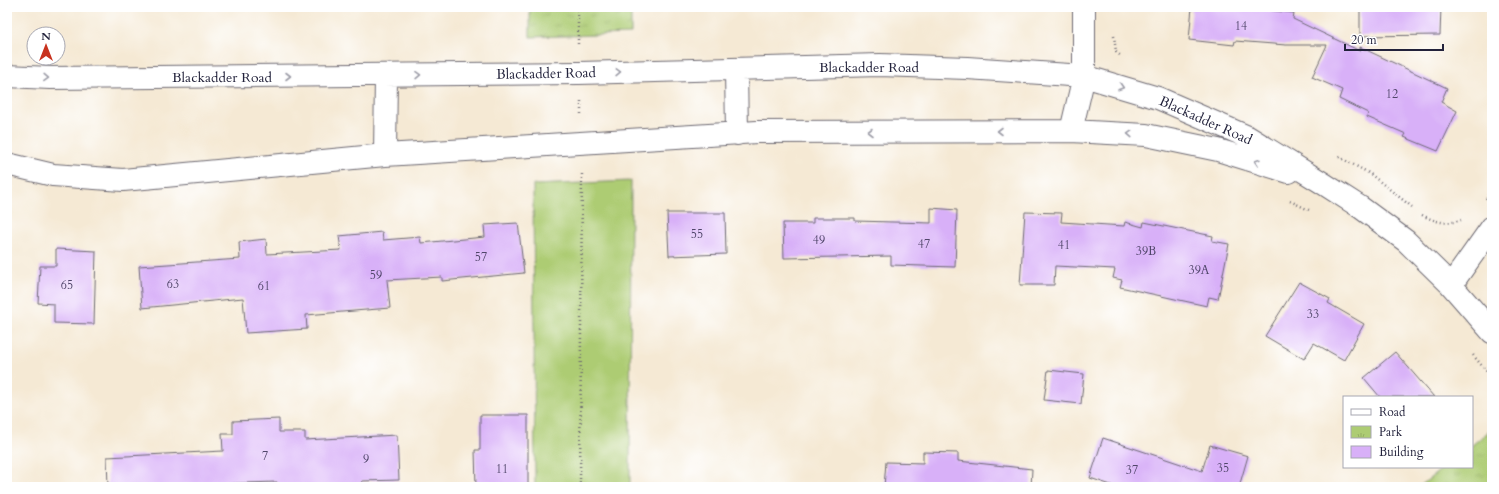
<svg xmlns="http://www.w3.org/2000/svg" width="1499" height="494" viewBox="0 0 1499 494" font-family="Cardo,serif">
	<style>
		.grass { fill: #adcc73; stroke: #687757 }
		.park { fill: url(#park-tufts); stroke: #687757 }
		.building { fill: #d8b0f8 }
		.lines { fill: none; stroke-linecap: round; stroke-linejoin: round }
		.minor-casing { stroke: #6c6871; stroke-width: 24 }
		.path { stroke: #6c6871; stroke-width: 2.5; stroke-dasharray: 1 3; stroke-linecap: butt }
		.minor { stroke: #fff; stroke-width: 22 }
		.oneway { stroke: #9c9ca7 }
		.labels { text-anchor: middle; stroke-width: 3; stroke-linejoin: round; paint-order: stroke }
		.number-label { font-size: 12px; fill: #50466a }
		.street-label { font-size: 14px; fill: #22223b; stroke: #fff }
	</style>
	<defs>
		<pattern id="park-tufts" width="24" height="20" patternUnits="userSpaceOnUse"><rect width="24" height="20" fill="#adcc73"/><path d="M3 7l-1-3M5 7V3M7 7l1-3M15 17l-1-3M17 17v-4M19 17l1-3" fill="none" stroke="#95af64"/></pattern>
	</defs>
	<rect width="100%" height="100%" fill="#fff"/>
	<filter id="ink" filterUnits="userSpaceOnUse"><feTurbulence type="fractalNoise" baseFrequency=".025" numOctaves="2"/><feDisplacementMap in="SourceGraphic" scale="8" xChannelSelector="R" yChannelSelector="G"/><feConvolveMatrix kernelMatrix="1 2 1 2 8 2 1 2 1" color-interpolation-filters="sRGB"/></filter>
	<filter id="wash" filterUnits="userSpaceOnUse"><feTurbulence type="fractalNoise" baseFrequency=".012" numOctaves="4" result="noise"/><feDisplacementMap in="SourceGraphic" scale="16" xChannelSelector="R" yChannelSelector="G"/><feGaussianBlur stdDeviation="0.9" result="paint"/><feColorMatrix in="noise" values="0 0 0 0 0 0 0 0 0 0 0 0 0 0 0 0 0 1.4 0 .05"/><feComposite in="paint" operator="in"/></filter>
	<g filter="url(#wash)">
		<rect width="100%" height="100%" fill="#f5e9d4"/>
		<path class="grass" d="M 631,181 L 630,487 L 535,487 L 533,185 Z"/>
		<path class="park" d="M 530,7 L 631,7 L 631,34 L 530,37 Z
			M 1492,429 L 1492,487 L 1419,487 L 1444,467 L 1472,467 L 1472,445 Z"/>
		<g id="blocks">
			<path class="building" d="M 1192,7 L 1266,7 L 1266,10 L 1294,13 L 1293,19 L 1360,51 L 1360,47 L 1447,88 L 1441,102 L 1457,111 L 1438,151 L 1404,137 L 1406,134 L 1367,117 L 1368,113 L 1339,99 L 1342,90 L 1312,77 L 1327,45 L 1286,45 L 1235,41 L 1234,45 L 1189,40 Z
				M 1360,7 L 1441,7 L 1440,35 L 1360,36 Z
				M 931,208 L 957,210 L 955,267 L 891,265 L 891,256 L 784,258 L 783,223 L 813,223 L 813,218 L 855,218 L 855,221 L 931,223 Z
				M 1025,212 L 1062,213 L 1061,222 L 1124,226 L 1125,222 L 1143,227 L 1144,222 L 1213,236 L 1212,241 L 1229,244 L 1218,299 L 1209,297 L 1207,306 L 1120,287 L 1122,280 L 1113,278 L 1115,269 L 1055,266 L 1054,285 L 1020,285 Z
				M 667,213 L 725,213 L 726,254 L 669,256 Z
				M 518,223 L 524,273 L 442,281 L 442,277 L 387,280 L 390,308 L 306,315 L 307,329 L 246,333 L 243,298 L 142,308 L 139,266 L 240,259 L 239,242 L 266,239 L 267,254 L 341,250 L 339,236 L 382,232 L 383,240 L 420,237 L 421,243 L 485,237 L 484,225 Z
				M 56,249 L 96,251 L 94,324 L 54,323 L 54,304 L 38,303 L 40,266 L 56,266 Z
				M 1299,282 L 1330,299 L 1328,303 L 1364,324 L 1344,360 L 1314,343 L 1304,359 L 1265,336 Z
				M 1395,352 L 1434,397 L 1380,397 L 1364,378 Z
				M 1048,370 L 1084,374 L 1081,404 L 1044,400 Z
				M 480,415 L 528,415 L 528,487 L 476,487 L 475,450 L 480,450 Z
				M 279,419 L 279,432 L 305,432 L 305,440 L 397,435 L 399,480 L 362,481 L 362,487 L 277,487 L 277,482 L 180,485 L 181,487 L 108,487 L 107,457 L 223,451 L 222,434 L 233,434 L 233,421 Z
				M 1103,438 L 1202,471 L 1210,445 L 1248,456 L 1239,487 L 1117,487 L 1090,478 Z
				M 923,452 L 958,453 L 958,461 L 1032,469 L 1031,487 L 884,487 L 886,462 L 923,463 Z"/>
		</g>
	</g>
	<g filter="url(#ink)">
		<use href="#blocks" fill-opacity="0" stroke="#6c6871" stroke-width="1"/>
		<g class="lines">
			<g class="minor-casing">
				<path id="minor" d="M 736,69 L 737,134
					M 7,76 L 50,78 L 579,73 L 880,65 L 967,68 L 1084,76 L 1158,98 L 1248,137 L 1321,182 L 1360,207 L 1406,241 L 1451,285 L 1492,332
					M 1071,131 L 1084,76 L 1084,7
					M 385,155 L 386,76
					M 7,164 L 53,175 L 123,180 L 385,155 L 757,132 L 1071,131 L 1146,135 L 1218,150 L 1289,172
					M 1451,285 L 1492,227"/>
			</g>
			<path class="path" d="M 578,7 L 578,44
				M 1114,36 L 1116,52 L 1121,56
				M 581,101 L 581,114
				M 1339,157 L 1369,173 L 1412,207
				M 1486,199 L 1492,187
				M 1290,201 L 1309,210
				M 1422,215 C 1436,222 1446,225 1461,220
				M 1473,355 L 1488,373 L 1492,381
				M 580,487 L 582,171"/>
			<use href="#minor" class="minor"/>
		</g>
		<defs><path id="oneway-chevron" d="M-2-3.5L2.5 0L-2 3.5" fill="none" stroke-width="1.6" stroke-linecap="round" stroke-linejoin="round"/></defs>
		<g class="oneway">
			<use href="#oneway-chevron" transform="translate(618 72) rotate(-1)"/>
			<use href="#oneway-chevron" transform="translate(418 75) rotate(-1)"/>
			<use href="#oneway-chevron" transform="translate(288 76)"/>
			<use href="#oneway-chevron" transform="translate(46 78) rotate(2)"/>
			<use href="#oneway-chevron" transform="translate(1121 87) rotate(17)"/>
			<use href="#oneway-chevron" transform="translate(1000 131) rotate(180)"/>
			<use href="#oneway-chevron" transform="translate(870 132) rotate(180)"/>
			<use href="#oneway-chevron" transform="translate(1130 134) rotate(-177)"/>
			<use href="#oneway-chevron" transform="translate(1257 162) rotate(-163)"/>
		</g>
	</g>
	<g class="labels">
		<g class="number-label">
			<text x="1241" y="30">14</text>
			<text x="1392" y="98">12</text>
			<text x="697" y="238">55</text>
			<text x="819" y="244">49</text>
			<text x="924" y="248">47</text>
			<text x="1064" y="249">41</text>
			<text x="1146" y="255">39B</text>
			<text x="481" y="261">57</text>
			<text x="1199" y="274">39A</text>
			<text x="376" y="279">59</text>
			<text x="173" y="288">63</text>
			<text x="67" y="289">65</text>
			<text x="264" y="290">61</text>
			<text x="1313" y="318">33</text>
			<text x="265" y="460">7</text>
			<text x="366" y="463">9</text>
			<text x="1223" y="472">35</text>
			<text x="502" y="473">11</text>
			<text x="1132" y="474">37</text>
		</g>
		<g class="street-label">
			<text x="869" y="72">Blackadder Road</text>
			<text transform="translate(546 73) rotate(-1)" y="5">Blackadder Road</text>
			<text x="222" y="82">Blackadder Road</text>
			<text transform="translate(1206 120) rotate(24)" y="5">Blackadder Road</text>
		</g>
	</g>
	<rect width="1499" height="494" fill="none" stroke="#fff" stroke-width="24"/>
	<rect x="1343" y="396" width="130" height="72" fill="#ffffff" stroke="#a7a7b1"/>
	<rect x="1351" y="409" width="20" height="6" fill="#ffffff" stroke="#a7a7b1"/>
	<text x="1379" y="416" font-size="12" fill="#22223b">Road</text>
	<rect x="1351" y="426" width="20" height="12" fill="url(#park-tufts)" stroke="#a7a7b1"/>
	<text x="1379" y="436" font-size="12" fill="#22223b">Park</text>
	<rect x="1351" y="446" width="20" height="12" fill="#d8b0f8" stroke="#a7a7b1"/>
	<text x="1379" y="456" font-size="12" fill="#22223b">Building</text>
	<g transform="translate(46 46)"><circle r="19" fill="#ffffff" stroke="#a7a7b1"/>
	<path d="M0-3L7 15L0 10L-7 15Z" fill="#c8321e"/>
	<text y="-6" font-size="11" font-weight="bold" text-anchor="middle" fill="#22223b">N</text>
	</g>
	<path d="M1345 44v6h98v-6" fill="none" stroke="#22223b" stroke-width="2"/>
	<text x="1351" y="44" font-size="12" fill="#22223b" stroke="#ffffff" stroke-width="3" paint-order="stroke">20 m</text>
</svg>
